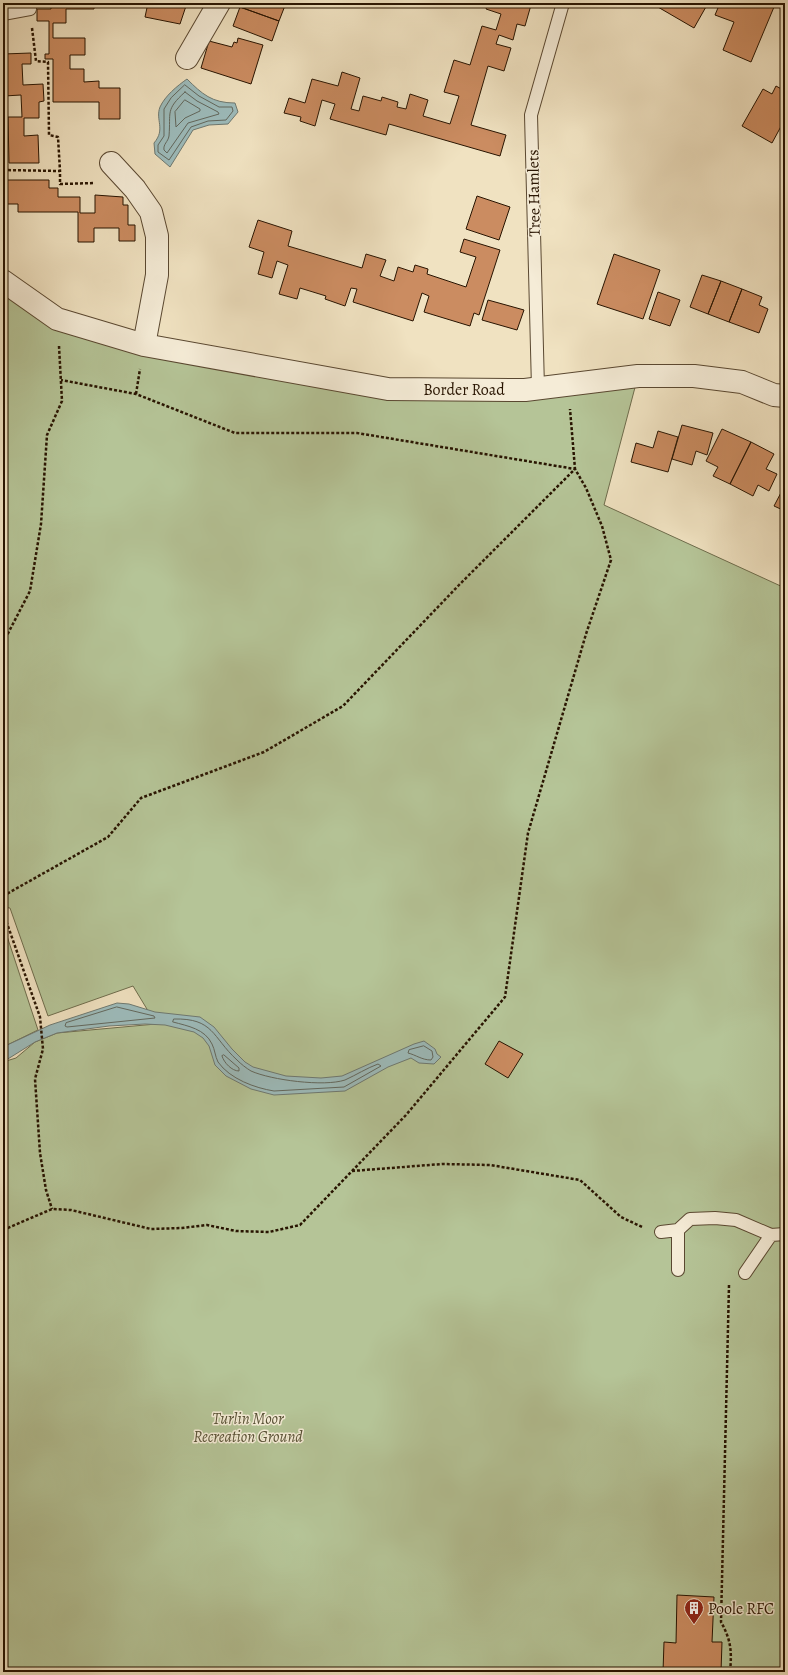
<svg xmlns="http://www.w3.org/2000/svg" width="788" height="1675" viewBox="0 0 788 1675" font-family="Alegreya,serif">
	<style>
		.green { fill: #b5c497; stroke: #6e6c4c }
		.water { fill: #9dbcbc; stroke: #6e7971 }
		.lines { fill: none; stroke-linecap: round; stroke-linejoin: round }
		.shore { stroke: #62685e; stroke-width: 1 }
		.building { fill: #cb8c61; stroke: #281401 }
		.lane-casing { stroke: #5a4831; stroke-width: 14 }
		.street-casing { stroke: #5a4831; stroke-width: 24 }
		.path { stroke: #281401; stroke-width: 2.5; stroke-dasharray: 3 2; stroke-linecap: butt }
		.lane { stroke: #f5ecd7; stroke-width: 12 }
		.street { stroke: #f5ecd7; stroke-width: 22 }
		.labels { text-anchor: middle; stroke-width: 3; stroke-linejoin: round; paint-order: stroke }
		.street-label { font-size: 16px; fill: #281401; stroke: #f5ecd7 }
		.park-label { font-size: 16px; font-style: italic; fill: #595236; stroke: #f5ecd7 }
		.poi-label { font-size: 16px; fill: #281401; stroke: #f5ecd7; text-anchor: start }
	</style>
	<rect width="100%" height="100%" fill="#f0e2c1"/>
	<filter id="stains"><feTurbulence type="fractalNoise" baseFrequency=".005" numOctaves="4"/><feColorMatrix values="0 0 0 0 .2 0 0 0 0 .09 0 0 0 0 .02 0 0 0 .5 -.17"/></filter>
	<radialGradient id="worn" r=".72"><stop offset=".6" stop-color="#630" stop-opacity="0"/><stop offset="1" stop-color="#630" stop-opacity=".3"/></radialGradient>
	<path class="green" d="M 3,281 L 57,319 L 388,389 L 638,376 L 604,505 L 785,588 L 785,1672 L 3,1672 L 3,1062 L 16,1058 L 35,1042 L 57,1033 L 156,1024 L 133,986 L 48,1016 L 10,908 L 3,907 Z
		M 3,924 L 38,1030 L 3,1047 Z"/>
	<path class="water" d="M 187,79 C 202,94 212,103 235,103 L 238,112 L 228,124 L 209,125 L 193,130 L 170,167 L 155,154 L 154,143 C 166,129 155,120 160,107 C 165,96 177,86 187,79 Z
		M 117,1003 L 129,1004 L 155,1012 L 200,1017 L 214,1027 L 232,1049 L 245,1062 L 253,1067 L 286,1076 L 321,1078 L 342,1076 L 414,1044 L 424,1041 L 435,1049 L 437,1054 L 441,1057 L 434,1064 L 419,1063 L 411,1058 L 388,1067 L 345,1091 L 274,1095 L 251,1089 L 226,1076 L 215,1065 L 209,1046 L 203,1038 L 194,1032 L 165,1025 L 145,1024 L 109,1026 L 57,1033 L 35,1042 L 3,1062 L 3,1047 L 50,1025 Z"/>
	<g class="lines">
		<path class="shore" d="M 185,85 L 199,96 L 219,107 L 232,107 L 233,111 L 226,120 L 208,121 L 191,127 L 169,160 L 158,152 L 158,145 L 164,136 L 164,109 L 171,98 Z
			M 185,92 L 197,101 L 218,112 L 219,114 L 188,123 L 167,153 L 164,150 C 163,144 168,142 169,136 C 171,112 165,110 185,92 Z
			M 185,100 L 200,109 L 200,111 L 185,118 L 176,127 L 175,112 Z
			M 117,1007 L 154,1016 L 155,1018 L 67,1027 L 65,1026 L 66,1023 Z
			M 174,1019 C 214,1018 212,1037 237,1060 C 241,1064 246,1068 251,1071 C 271,1080 324,1087 345,1080 C 356,1075 367,1068 378,1064 L 381,1066 L 344,1087 L 274,1091 C 255,1088 230,1079 218,1062 C 215,1056 215,1050 212,1044 C 205,1029 188,1026 173,1022 Z
			M 424,1046 L 432,1051 L 433,1057 L 431,1060 C 422,1060 416,1055 408,1053 L 409,1050 Z
			M 224,1055 L 239,1068 L 239,1071 C 232,1071 224,1063 222,1056 Z"/>
	</g>
	<path class="building" d="M 51,3 L 94,3 L 94,9 L 66,9 L 66,23 L 53,23 L 53,38 L 85,38 L 85,55 L 70,55 L 70,69 L 84,69 L 84,82 L 99,81 L 99,88 L 120,88 L 120,119 L 99,119 L 99,102 L 53,102 L 53,59 L 45,59 L 45,54 L 49,54 L 49,21 L 37,21 L 37,9 L 51,9 Z
		M 148,3 L 187,3 L 180,24 L 145,17 Z
		M 241,3 L 286,3 L 279,21 L 240,7 Z
		M 488,3 L 531,5 L 525,26 L 517,24 L 513,40 L 499,35 L 496,44 L 511,48 L 504,71 L 488,66 L 471,125 L 506,135 L 500,156 L 389,124 L 386,135 L 330,119 L 335,104 L 322,100 L 315,126 L 300,121 L 301,117 L 284,113 L 289,98 L 305,103 L 312,79 L 338,86 L 342,72 L 360,78 L 351,109 L 359,111 L 363,96 L 381,101 L 382,97 L 398,102 L 397,107 L 406,109 L 410,94 L 428,100 L 423,116 L 450,124 L 459,96 L 444,92 L 454,60 L 470,65 L 482,26 L 496,30 L 501,14 L 486,9 Z
		M 651,3 L 705,3 L 707,5 L 694,28 Z
		M 720,3 L 765,3 L 774,7 L 751,62 L 723,50 L 734,22 L 715,15 Z
		M 240,7 L 279,21 L 272,41 L 233,26 Z
		M 238,38 L 263,45 L 251,84 L 201,68 L 209,41 L 232,47 L 234,42 L 237,43 Z
		M 31,53 L 31,64 L 22,64 L 23,85 L 43,84 L 44,101 L 39,102 L 39,118 L 24,118 L 24,136 L 38,135 L 39,163 L 9,163 L 8,117 L 22,117 L 21,95 L 4,96 L 3,54 Z
		M 776,86 L 785,91 L 785,119 L 772,143 L 742,126 L 763,89 L 772,94 Z
		M 3,180 L 49,180 L 49,188 L 58,188 L 58,197 L 80,197 L 80,213 L 95,213 L 95,195 L 123,197 L 123,205 L 128,205 L 128,225 L 135,225 L 135,241 L 119,241 L 119,228 L 94,228 L 94,242 L 78,242 L 78,212 L 18,212 L 18,204 L 3,204 Z
		M 477,196 L 510,207 L 499,240 L 466,229 Z
		M 258,220 L 292,231 L 288,246 L 362,268 L 366,254 L 386,260 L 380,276 L 394,281 L 398,267 L 413,272 L 415,265 L 428,269 L 427,274 L 466,287 L 476,257 L 460,252 L 464,239 L 500,250 L 479,315 L 474,313 L 470,326 L 424,312 L 429,296 L 422,293 L 413,321 L 353,302 L 357,289 L 351,288 L 345,306 L 325,299 L 326,296 L 300,288 L 297,299 L 279,294 L 288,265 L 277,261 L 272,278 L 258,274 L 264,252 L 249,247 Z
		M 614,254 L 660,270 L 643,319 L 597,304 Z
		M 702,275 L 721,281 L 708,314 L 690,307 Z
		M 721,281 L 742,289 L 729,322 L 708,314 Z
		M 742,289 L 762,297 L 759,305 L 768,309 L 759,333 L 729,322 Z
		M 658,292 L 680,300 L 670,326 L 649,319 Z
		M 488,300 L 524,310 L 517,330 L 482,320 Z
		M 682,425 L 713,433 L 707,455 L 696,451 L 692,465 L 672,459 Z
		M 722,429 L 751,442 L 730,484 L 713,476 L 718,467 L 706,461 Z
		M 658,431 L 678,437 L 668,472 L 631,462 L 636,443 L 653,448 Z
		M 751,442 L 774,454 L 766,469 L 777,474 L 769,491 L 758,485 L 753,496 L 730,484 Z
		M 785,485 L 785,511 L 774,506 Z
		M 499,1041 L 523,1054 L 508,1078 L 485,1064 Z
		M 677,1595 L 714,1597 L 712,1642 L 722,1642 L 721,1672 L 663,1672 L 664,1642 L 676,1643 Z"/>
	<g class="lines">
		<g class="lane-casing">
			<path id="lane" d="M 3,14 L 30,9
				M 538,388 L 531,115 L 563,3
				M 678,1230 L 678,1270
				M 661,1232 L 678,1230 L 690,1219 L 715,1218 L 736,1220 L 771,1235 L 785,1234
				M 745,1273 L 771,1235"/>
		</g>
		<g class="street-casing">
			<path id="street" d="M 187,58 L 219,3
				M 111,163 L 135,189 L 151,212 L 157,236 L 157,275 L 144,345
				M 3,281 L 57,319 L 144,345 L 388,389 L 525,390 L 638,376 L 694,376 L 742,382 L 774,395 L 785,396"/>
		</g>
		<path class="path" d="M 32,28 L 36,61 L 48,62 L 49,135 L 58,137 L 60,171
			M 3,170 L 60,171 L 60,184 L 95,183
			M 136,394 L 140,369
			M 3,643 L 30,591 L 41,524 L 47,435 L 62,401 L 59,346
			M 3,896 L 108,837 L 141,798 L 264,752 L 343,706 L 459,585 L 575,469 L 570,409
			M 3,912 L 40,1017 L 43,1049 L 35,1079 L 40,1153 L 46,1190 L 52,1209
			M 352,1171 L 442,1164 L 490,1165 L 580,1180 L 621,1217 L 642,1227
			M 3,1230 L 52,1209 L 71,1210 L 151,1229 L 182,1228 L 207,1225 L 236,1231 L 269,1232 L 300,1225 L 406,1115 L 505,997 L 528,833 L 586,634 L 611,560 L 602,526 L 586,488 L 575,469 L 357,433 L 235,433 L 136,394 L 61,380
			M 729,1285 L 721,1622 C 731,1640 732,1651 730,1672"/>
		<use href="#lane" class="lane"/>
		<use href="#street" class="street"/>
	</g>
	<defs>
		<g id="building-pin" transform="scale(1)"><path d="M0 17L-7.5 6A9.5 9.5 0 1 1 7.5 6Z" fill="#8f2418" stroke="#f5ecd7"/><path d="M-4-6H4V6H1V3H-1V6H-4ZM-2.5-4.3h1.7v1.8h-1.7ZM.8-4.3h1.7v1.8H.8ZM-2.5-1h1.7V.8h-1.7ZM.8-1h1.7V.8H.8Z" fill="#fff"/></g>
	</defs>
	<g fill-rule="evenodd">
		<use href="#building-pin" x="694" y="1608"/>
	</g>
	<g class="labels">
		<g class="street-label">
			<text transform="translate(533 193) rotate(-91)" y="6">Tree Hamlets</text>
			<text x="464" y="395">Border Road</text>
		</g>
		<g class="park-label">
			<text x="248" y="1424">Turlin Moor<tspan x="248" dy="18">Recreation Ground</tspan></text>
		</g>
		<g class="poi-label">
			<text x="708" y="1614">Poole RFC</text>
		</g>
	</g>
	<rect width="788" height="1675" fill="none" stroke="#f0e2c1" stroke-width="16"/>
	<rect x="4" y="4" width="780" height="1667" fill="none" stroke="#281401" stroke-width="2"/>
	<rect x="8" y="8" width="772" height="1659" fill="none" stroke="#281401"/>
	<rect width="100%" height="100%" filter="url(#stains)"/>
	<rect width="100%" height="100%" fill="url(#worn)"/>
</svg>
